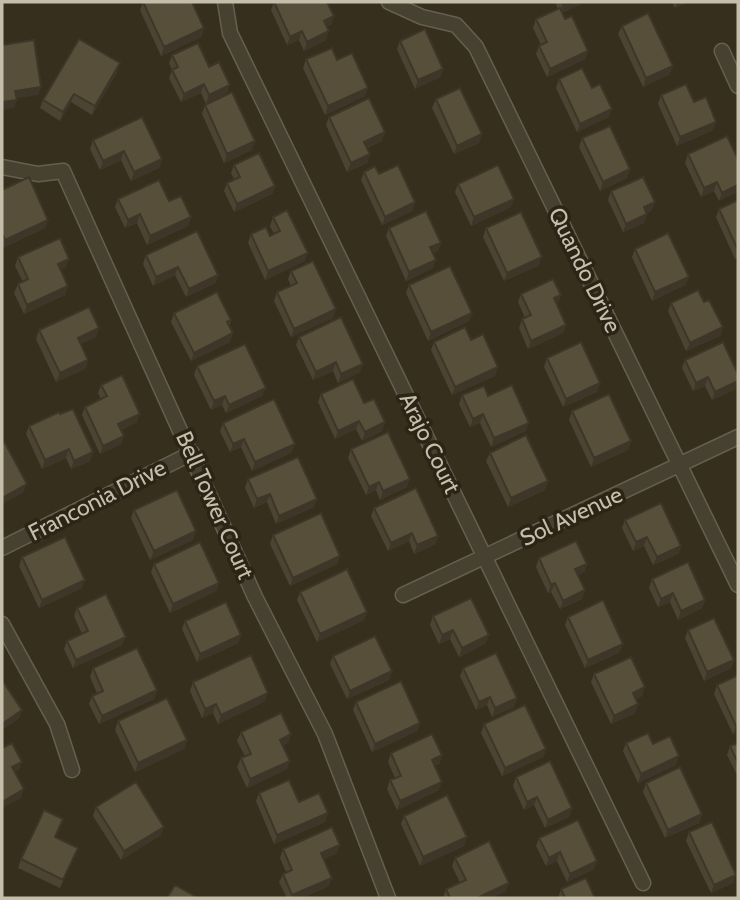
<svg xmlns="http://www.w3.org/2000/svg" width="740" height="900" viewBox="0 0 740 900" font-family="Cabin,sans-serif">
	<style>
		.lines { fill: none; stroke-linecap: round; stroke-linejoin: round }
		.street-casing { stroke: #665f4f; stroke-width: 17 }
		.street { stroke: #474132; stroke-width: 14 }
		.wall { fill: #4c4432 }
		.shaded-wall { fill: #3e3729 }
		.building { fill: #584f3a; stroke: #3e3729; stroke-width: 2 }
		.labels { text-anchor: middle; stroke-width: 7; stroke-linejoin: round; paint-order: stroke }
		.street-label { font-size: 23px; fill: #c5beab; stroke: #2c2517 }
	</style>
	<rect width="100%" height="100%" fill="#372f1e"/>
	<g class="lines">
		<g class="street-casing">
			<path id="street" d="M 225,2 L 230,33 L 643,883
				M 389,2 L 422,17 L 456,25 L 476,47 L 738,585
				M 722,51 L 738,86
				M 2,167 L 38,174 L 63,171 L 255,597 L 325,734 L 388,898
				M 2,548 L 192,453
				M 403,595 L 738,437
				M 2,624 L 57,724 L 72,770"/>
		</g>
		<use href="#street" class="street"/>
	</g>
	<path class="wall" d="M 143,2 L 204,28 L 201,37 L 161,56 L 140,10 Z
		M 274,2 L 334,16 L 331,25 L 327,26 L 326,40 L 304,51 L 299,40 L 287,45 L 271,10 Z
		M 555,2 L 581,2 L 581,4 L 562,13 L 565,19 L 588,51 L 585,59 L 547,77 L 536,54 L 539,46 L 541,45 L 533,28 L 536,19 L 558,9 Z
		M 672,2 L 688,2 L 675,8 Z
		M 622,26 L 670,74 L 643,87 L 618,34 Z
		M 400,41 L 443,69 L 440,77 L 415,89 L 397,49 Z
		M 172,55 L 209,67 L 227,94 L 206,104 L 201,93 L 181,102 L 169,78 L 172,70 L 169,63 Z
		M 306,59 L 337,60 L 365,96 L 325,115 L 303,68 Z
		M 117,72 L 92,115 L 71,102 L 60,121 L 40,108 L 43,100 Z
		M 559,79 L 609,117 L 577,132 L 556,88 Z
		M 661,95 L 694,102 L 713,130 L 677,146 L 658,104 Z
		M 436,99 L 479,143 L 454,154 L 432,108 Z
		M 205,105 L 252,150 L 224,163 L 202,114 Z
		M 329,117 L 382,141 L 367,148 L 370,154 L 367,163 L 347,172 L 326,125 Z
		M 582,138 L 630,169 L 627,178 L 600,191 L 579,147 Z
		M 93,140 L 162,159 L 159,168 L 131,181 L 121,160 L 100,170 L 90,149 Z
		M 688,154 L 738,159 L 719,201 L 714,191 L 701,197 L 685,163 Z
		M 234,165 L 275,186 L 272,194 L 234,212 L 224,191 L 227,183 L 234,179 L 231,173 Z
		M 364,172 L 379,174 L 415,202 L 412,211 L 382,225 L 361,180 Z
		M 458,184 L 511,207 L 471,226 L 455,192 Z
		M 2,190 L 48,220 L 45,228 L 2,248 Z
		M 611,191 L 655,202 L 651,211 L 646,213 L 644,223 L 623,232 L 608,200 Z
		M 118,199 L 169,201 L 188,226 L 147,245 L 137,223 L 125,228 L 115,207 Z
		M 738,200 L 738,257 L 735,259 L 716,217 L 719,209 Z
		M 273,217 L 305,261 L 265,280 L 248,243 L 251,234 L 270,236 L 274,234 L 270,226 Z
		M 389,228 L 441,243 L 438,251 L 433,253 L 433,268 L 406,281 L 386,236 Z
		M 486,228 L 539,265 L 504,281 L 483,237 Z
		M 635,249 L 689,277 L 685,285 L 652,301 L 632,257 Z
		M 146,255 L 218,275 L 215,283 L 186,297 L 175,275 L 153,286 L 143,264 Z
		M 18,257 L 66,267 L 60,270 L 65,295 L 24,314 L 14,293 L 18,284 L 23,282 L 15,266 Z
		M 291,271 L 333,318 L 291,337 L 274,301 L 277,292 L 291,286 L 288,279 Z
		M 409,285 L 472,313 L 469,321 L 428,341 L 406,293 Z
		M 521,294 L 561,295 L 557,304 L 566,325 L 563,333 L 528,349 L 519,328 L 522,319 L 525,318 L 518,302 Z
		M 704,302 L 723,327 L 720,336 L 686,351 L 668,311 L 671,303 Z
		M 174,313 L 231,320 L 229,326 L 230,342 L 191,361 L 171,322 Z
		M 39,330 L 96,337 L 80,344 L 88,360 L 85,369 L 56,382 L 36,339 Z
		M 299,337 L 360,372 L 338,383 L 333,371 L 313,380 L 296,345 Z
		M 471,340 L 495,376 L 452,395 L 431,350 L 434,342 Z
		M 547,358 L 597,392 L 563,407 L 544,367 Z
		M 685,360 L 738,374 L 738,388 L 712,400 L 705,386 L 693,391 L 682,368 Z
		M 197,366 L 262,396 L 226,413 L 222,405 L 211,410 L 194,375 Z
		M 101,385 L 137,422 L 121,430 L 124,436 L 121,444 L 100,454 L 82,415 L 85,407 L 101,399 L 98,393 Z
		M 321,394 L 364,403 L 382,431 L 362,441 L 356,429 L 335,439 L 318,402 Z
		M 462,395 L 488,396 L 526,431 L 491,447 L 480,423 L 470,427 L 459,404 Z
		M 572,411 L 631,441 L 628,450 L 591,467 L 569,420 Z
		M 223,423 L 295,444 L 291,453 L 252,471 L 241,447 L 230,452 L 220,431 Z
		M 29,426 L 90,461 L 71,469 L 66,458 L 42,469 L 26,434 Z
		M 351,449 L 407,487 L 380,500 L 376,490 L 366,495 L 348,458 Z
		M 490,453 L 545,490 L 508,507 L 486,461 Z
		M 248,479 L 314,507 L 276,524 L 267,502 L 254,508 L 245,488 Z
		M 374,508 L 438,536 L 435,544 L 414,554 L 409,541 L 388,551 L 371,516 Z
		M 134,510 L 193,540 L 150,560 L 131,518 Z
		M 625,520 L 681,546 L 678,554 L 653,565 L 644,546 L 633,551 L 622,528 Z
		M 273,535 L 340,556 L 337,564 L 290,586 L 270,544 Z
		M 22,557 L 82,588 L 39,608 L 19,566 Z
		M 539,558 L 587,564 L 584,572 L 578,575 L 582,599 L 560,609 L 551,592 L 548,593 L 536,567 Z
		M 154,564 L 219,583 L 216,591 L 170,613 L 151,572 Z
		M 652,579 L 705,600 L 702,608 L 678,620 L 670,602 L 658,607 L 649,588 Z
		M 300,592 L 367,612 L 364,620 L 317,642 L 297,600 Z
		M 77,608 L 122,645 L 73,668 L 64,649 L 67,641 L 82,634 L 74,616 Z
		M 433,616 L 486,643 L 459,657 L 450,639 L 439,644 L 430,625 Z
		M 568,617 L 620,652 L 585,668 L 565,625 Z
		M 185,621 L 241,635 L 238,643 L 197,662 L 182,629 Z
		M 688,630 L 734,660 L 731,668 L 704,681 L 685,638 Z
		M 333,656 L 389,680 L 347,699 L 330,664 Z
		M 93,668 L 157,690 L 154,699 L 99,724 L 89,704 L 92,696 L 97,693 L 90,677 Z
		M 463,668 L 517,698 L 514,707 L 492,717 L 487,705 L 476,710 L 460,676 Z
		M 594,674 L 642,696 L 636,699 L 638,704 L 635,713 L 611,724 L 591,682 Z
		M 738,675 L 738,732 L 733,734 L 714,694 L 717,685 Z
		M 193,682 L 265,701 L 218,724 L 213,713 L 202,718 L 190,691 Z
		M 356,702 L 420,723 L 417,731 L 372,752 L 353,710 Z
		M 118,721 L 187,740 L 184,749 L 135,772 L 115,730 Z
		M 484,724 L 546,749 L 543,757 L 502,776 L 481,733 Z
		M 241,732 L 291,734 L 288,743 L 283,745 L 287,769 L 247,788 L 237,767 L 241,758 L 245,756 L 237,741 Z
		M 626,743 L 653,744 L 676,765 L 638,783 L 623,751 Z
		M 738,743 L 738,774 L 737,775 L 727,755 L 730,746 Z
		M 391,753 L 442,755 L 439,764 L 434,766 L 439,790 L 397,810 L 387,789 L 390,780 L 395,778 L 388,762 Z
		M 516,777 L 572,808 L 569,817 L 545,828 L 534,805 L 524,810 L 513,786 Z
		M 646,783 L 702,814 L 699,823 L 665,838 L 643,792 Z
		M 259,793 L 299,802 L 328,813 L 325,822 L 274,844 L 256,801 Z
		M 96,807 L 161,835 L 121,860 L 93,816 Z
		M 404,816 L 464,846 L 420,866 L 401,824 Z
		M 60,828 L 55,837 L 78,848 L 60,888 L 18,868 L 21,859 Z
		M 689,832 L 733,883 L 711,893 L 686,841 Z
		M 539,838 L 594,869 L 567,882 L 557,861 L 546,866 L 536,846 Z
		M 283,849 L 337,853 L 324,859 L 329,886 L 302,898 L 287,898 L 279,882 L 283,874 L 286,872 L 280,858 Z
		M 455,858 L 506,891 L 491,898 L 443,898 L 446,889 L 460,883 L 452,866 Z
		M 561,889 L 595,898 L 558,898 Z"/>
	<path class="shaded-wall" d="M 571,2 L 581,2 L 581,4 L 560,14 L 563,5 Z
		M 677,2 L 688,2 L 675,8 Z
		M 334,16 L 331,25 L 321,29 L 324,21 Z
		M 204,28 L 201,37 L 161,56 L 164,47 Z
		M 302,31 L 299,40 L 287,45 L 290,37 Z
		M 329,31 L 326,40 L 304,51 L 307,42 Z
		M 588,51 L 585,59 L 547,77 L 550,69 Z
		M 120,63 L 117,72 L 92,115 L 95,106 Z
		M 673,66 L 670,74 L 643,87 L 646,78 Z
		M 443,69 L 440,77 L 415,89 L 418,80 Z
		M 204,84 L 201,93 L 181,102 L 184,94 Z
		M 230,85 L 227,94 L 206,104 L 209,95 Z
		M 41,87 L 38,95 L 12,99 L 15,91 Z
		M 368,88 L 365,96 L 325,115 L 328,106 Z
		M 74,94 L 71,102 L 60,121 L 63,112 Z
		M 17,100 L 14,108 L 2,110 L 2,102 Z
		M 612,109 L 609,117 L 577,132 L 580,124 Z
		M 716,122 L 713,130 L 677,146 L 680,137 Z
		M 385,132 L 382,141 L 361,150 L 364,142 Z
		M 482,134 L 479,143 L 454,154 L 457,146 Z
		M 255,141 L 252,150 L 224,163 L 227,154 Z
		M 124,151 L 121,160 L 100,170 L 103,161 Z
		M 370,154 L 367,163 L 347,172 L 351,163 Z
		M 162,159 L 159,168 L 131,181 L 134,172 Z
		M 630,169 L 627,178 L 600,191 L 603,182 Z
		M 717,182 L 714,191 L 701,197 L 704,188 Z
		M 738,185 L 738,192 L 719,201 L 722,193 Z
		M 275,186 L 272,194 L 234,212 L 237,204 Z
		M 514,199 L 511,207 L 471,226 L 474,217 Z
		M 415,202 L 412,211 L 382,225 L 385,217 Z
		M 655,202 L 651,211 L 641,216 L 644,207 Z
		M 140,214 L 137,223 L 125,228 L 128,220 Z
		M 647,214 L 644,223 L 623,232 L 626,224 Z
		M 191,217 L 188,226 L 147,245 L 150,236 Z
		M 48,220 L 45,228 L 2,248 L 5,240 Z
		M 441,243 L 438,251 L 427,256 L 430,247 Z
		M 308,253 L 305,261 L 265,280 L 268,271 Z
		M 542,257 L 539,265 L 504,281 L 507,273 Z
		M 69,259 L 66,267 L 55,273 L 58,264 Z
		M 436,260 L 433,268 L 406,281 L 409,272 Z
		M 178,267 L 175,275 L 153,286 L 156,277 Z
		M 218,275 L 215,283 L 186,297 L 189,289 Z
		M 689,277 L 685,285 L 652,301 L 655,292 Z
		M 68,286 L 65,295 L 24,314 L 27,305 Z
		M 561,295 L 558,303 L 551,306 L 554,298 Z
		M 336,309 L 333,318 L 291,337 L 294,329 Z
		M 472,313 L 469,321 L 428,341 L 431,332 Z
		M 566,325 L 563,333 L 528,349 L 531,341 Z
		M 723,327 L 720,336 L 686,351 L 690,343 Z
		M 99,328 L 96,337 L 75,347 L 78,338 Z
		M 233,333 L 230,342 L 191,361 L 194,353 Z
		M 88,360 L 85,369 L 56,382 L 60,373 Z
		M 336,362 L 333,371 L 313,380 L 316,372 Z
		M 363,364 L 360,372 L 338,383 L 341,374 Z
		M 498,367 L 495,376 L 452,395 L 455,387 Z
		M 708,377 L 705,386 L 693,391 L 696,383 Z
		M 738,381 L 738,388 L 712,400 L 715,392 Z
		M 600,383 L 597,392 L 563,407 L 566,399 Z
		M 266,388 L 262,396 L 226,413 L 229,405 Z
		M 225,396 L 222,405 L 211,410 L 214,401 Z
		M 140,414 L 137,422 L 115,432 L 118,424 Z
		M 483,414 L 480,423 L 470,427 L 473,419 Z
		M 359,421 L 356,429 L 335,439 L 338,431 Z
		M 385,422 L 382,431 L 362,441 L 365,432 Z
		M 529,423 L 526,431 L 491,447 L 494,438 Z
		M 124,436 L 121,444 L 100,454 L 103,446 Z
		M 244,439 L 241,447 L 230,452 L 233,444 Z
		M 631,441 L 628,450 L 591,467 L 594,458 Z
		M 295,444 L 291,453 L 252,471 L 255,462 Z
		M 69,449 L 66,458 L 42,469 L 45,460 Z
		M 93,452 L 90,461 L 71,469 L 74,461 Z
		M 410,479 L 407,487 L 380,500 L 383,491 Z
		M 548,481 L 545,490 L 508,507 L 511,498 Z
		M 379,482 L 376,490 L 366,495 L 369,487 Z
		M 27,484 L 23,493 L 2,504 L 2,498 Z
		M 270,494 L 267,502 L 254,508 L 257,499 Z
		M 317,499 L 314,507 L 276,524 L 279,516 Z
		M 196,531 L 193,540 L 150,560 L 154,551 Z
		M 412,533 L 409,541 L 388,551 L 391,543 Z
		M 438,536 L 435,544 L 414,554 L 417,545 Z
		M 647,537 L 644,546 L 633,551 L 636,542 Z
		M 681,546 L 678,554 L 653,565 L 657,557 Z
		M 340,556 L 337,564 L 290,586 L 293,578 Z
		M 587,564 L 584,572 L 572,578 L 575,569 Z
		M 85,580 L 82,588 L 39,608 L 42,600 Z
		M 219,583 L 216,591 L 170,613 L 173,604 Z
		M 555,583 L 551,592 L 548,593 L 551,585 Z
		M 585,590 L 582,599 L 560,609 L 563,601 Z
		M 673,593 L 670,602 L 658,607 L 661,599 Z
		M 705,600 L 702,608 L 678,620 L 681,611 Z
		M 367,612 L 364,620 L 317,642 L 320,634 Z
		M 453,630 L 450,639 L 439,644 L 442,635 Z
		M 241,635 L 238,643 L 197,662 L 200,654 Z
		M 489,635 L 486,643 L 459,657 L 462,648 Z
		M 126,637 L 122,645 L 73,668 L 76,660 Z
		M 623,644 L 620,652 L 585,668 L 588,660 Z
		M 734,660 L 731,668 L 704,681 L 707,672 Z
		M 392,671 L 389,680 L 347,699 L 350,691 Z
		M 645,687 L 642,696 L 630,701 L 633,693 Z
		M 157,690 L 154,699 L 99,724 L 102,716 Z
		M 268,693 L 265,701 L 218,724 L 221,715 Z
		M 490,697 L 487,705 L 476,710 L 479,702 Z
		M 517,698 L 514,707 L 492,717 L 495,708 Z
		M 216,704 L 213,713 L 202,718 L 205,709 Z
		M 638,704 L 635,713 L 611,724 L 614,716 Z
		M 22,710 L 19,719 L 2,730 L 2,724 Z
		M 420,723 L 417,731 L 372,752 L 375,744 Z
		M 738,725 L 738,732 L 733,734 L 736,726 Z
		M 291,734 L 288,743 L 277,748 L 280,740 Z
		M 187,740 L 184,749 L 135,772 L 138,763 Z
		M 546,749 L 543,757 L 502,776 L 505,768 Z
		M 442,755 L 439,764 L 429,768 L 432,760 Z
		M 679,756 L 676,765 L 638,783 L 641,774 Z
		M 290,761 L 287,769 L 247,788 L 250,779 Z
		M 22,762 L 19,770 L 9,775 L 12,767 Z
		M 442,782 L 439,790 L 397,810 L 400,801 Z
		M 24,789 L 21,798 L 2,808 L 2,802 Z
		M 537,797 L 534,805 L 524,810 L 527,802 Z
		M 572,808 L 569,817 L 545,828 L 548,820 Z
		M 328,813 L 325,822 L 274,844 L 277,835 Z
		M 702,814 L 699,823 L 665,838 L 668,830 Z
		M 164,827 L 161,835 L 121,860 L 124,851 Z
		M 467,837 L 464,846 L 420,866 L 423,857 Z
		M 340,845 L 337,853 L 318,862 L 321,853 Z
		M 560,852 L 557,861 L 546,866 L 549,858 Z
		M 597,861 L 594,869 L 567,882 L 570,874 Z
		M 736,875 L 733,883 L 711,893 L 714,885 Z
		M 332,878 L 329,886 L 302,898 L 291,898 L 292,895 Z
		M 509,883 L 506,891 L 491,898 L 477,898 Z"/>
	<path class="building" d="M 143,2 L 192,2 L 204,28 L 164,47 Z
		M 274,2 L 327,2 L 334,16 L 324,21 L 329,31 L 307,42 L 302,31 L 290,37 Z
		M 562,2 L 571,2 L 563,5 Z
		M 560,8 L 565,19 L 572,16 L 588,51 L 550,69 L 539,46 L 547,42 L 536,19 Z
		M 648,13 L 673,66 L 646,78 L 622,26 Z
		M 425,29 L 443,69 L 418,80 L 400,41 Z
		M 79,39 L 120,63 L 95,106 L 74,94 L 63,112 L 43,100 Z
		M 34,40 L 41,87 L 15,91 L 17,100 L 2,102 L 2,45 Z
		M 198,43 L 209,67 L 219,62 L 230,85 L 209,95 L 204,84 L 184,94 L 172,70 L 178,67 L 172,55 Z
		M 332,48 L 337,60 L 352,53 L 368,88 L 328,106 L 306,59 Z
		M 582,68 L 592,88 L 600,84 L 612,109 L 580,124 L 559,79 Z
		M 686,84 L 694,102 L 706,97 L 716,122 L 680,137 L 661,95 Z
		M 460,88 L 482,134 L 457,146 L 436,99 Z
		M 232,92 L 255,141 L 227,154 L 205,105 Z
		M 369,98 L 385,132 L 364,142 L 370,154 L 351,163 L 329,117 Z
		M 142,117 L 162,159 L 134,172 L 124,151 L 103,161 L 93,140 Z
		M 610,126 L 630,169 L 603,182 L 582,138 Z
		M 727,136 L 738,159 L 738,185 L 722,193 L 717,182 L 704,188 L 688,154 Z
		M 259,153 L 275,186 L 237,204 L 227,183 L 240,177 L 234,165 Z
		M 398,165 L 415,202 L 385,217 L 364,172 L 375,166 L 379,174 Z
		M 498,165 L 514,199 L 474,217 L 458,184 Z
		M 29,177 L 48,220 L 5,240 L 2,233 L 2,190 Z
		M 643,177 L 655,202 L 644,207 L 647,214 L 626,224 L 611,191 Z
		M 159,180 L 169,201 L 181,196 L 191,217 L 150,236 L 140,214 L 128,220 L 118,199 Z
		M 738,200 L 738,250 L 719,209 Z
		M 287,210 L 308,253 L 268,271 L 251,234 L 266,227 L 270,236 L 280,231 L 273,217 Z
		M 426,211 L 441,243 L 430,247 L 436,260 L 409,272 L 389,228 Z
		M 521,212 L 542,257 L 507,273 L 486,228 Z
		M 197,231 L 218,275 L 189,289 L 178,267 L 156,277 L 146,255 Z
		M 668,233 L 689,277 L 655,292 L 635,249 Z
		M 60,238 L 69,259 L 58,264 L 68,286 L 27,305 L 18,284 L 28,279 L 18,257 Z
		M 313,261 L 336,309 L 294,329 L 277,292 L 297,283 L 291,271 Z
		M 450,266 L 472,313 L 431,332 L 409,285 Z
		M 553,279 L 561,295 L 554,298 L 566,325 L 531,341 L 522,319 L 531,315 L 521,294 Z
		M 698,290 L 704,302 L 709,300 L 723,327 L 690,343 L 671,303 Z
		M 217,292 L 231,320 L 227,322 L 233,333 L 194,353 L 174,313 Z
		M 89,307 L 99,328 L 78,338 L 88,360 L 60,373 L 39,330 Z
		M 341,317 L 363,364 L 341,374 L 336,362 L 316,372 L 299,337 Z
		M 465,327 L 471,340 L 483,334 L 498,367 L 455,387 L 434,342 Z
		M 581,342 L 600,383 L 566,399 L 547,358 Z
		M 723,342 L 738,374 L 738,381 L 715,392 L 708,377 L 696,383 L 685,360 Z
		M 245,344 L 266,388 L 229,405 L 225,396 L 214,401 L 197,366 Z
		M 122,375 L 140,414 L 118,424 L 124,436 L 103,446 L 85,407 L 107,396 L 101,385 Z
		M 353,379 L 364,403 L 374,399 L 385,422 L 365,432 L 359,421 L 338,431 L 321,394 Z
		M 512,385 L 529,423 L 494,438 L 483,414 L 473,419 L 462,395 L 484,386 L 488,396 Z
		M 609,394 L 631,441 L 594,458 L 572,411 Z
		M 274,399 L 295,444 L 255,462 L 244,439 L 233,444 L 223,423 Z
		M 73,409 L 93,452 L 74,461 L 69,449 L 45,460 L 29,426 L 59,412 L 60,414 Z
		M 388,432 L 410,479 L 383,491 L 379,482 L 369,487 L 351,449 Z
		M 526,435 L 548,481 L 511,498 L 490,453 Z
		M 5,443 L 27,484 L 2,498 L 2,444 Z
		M 298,457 L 317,499 L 279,516 L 270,494 L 257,499 L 248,479 Z
		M 416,488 L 438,536 L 417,545 L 412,533 L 391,543 L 374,508 Z
		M 177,490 L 196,531 L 154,551 L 134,510 Z
		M 661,503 L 681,546 L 657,557 L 647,537 L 636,542 L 625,520 Z
		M 321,513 L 340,556 L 293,578 L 273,535 Z
		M 65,537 L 85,580 L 42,600 L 22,557 Z
		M 576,541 L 587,564 L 575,569 L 585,590 L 563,601 L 555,583 L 551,585 L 539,558 Z
		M 200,542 L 219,583 L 173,604 L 154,564 Z
		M 688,562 L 705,600 L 681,611 L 673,593 L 661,599 L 652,579 Z
		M 347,569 L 367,612 L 320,634 L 300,592 Z
		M 106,594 L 126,637 L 76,660 L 67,641 L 88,631 L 77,608 Z
		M 471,598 L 489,635 L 462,648 L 453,630 L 442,635 L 433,616 Z
		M 603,600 L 623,644 L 588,660 L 568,617 Z
		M 226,602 L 241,635 L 200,654 L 185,621 Z
		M 714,618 L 734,660 L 707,672 L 688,630 Z
		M 375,636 L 392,671 L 350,691 L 333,656 Z
		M 137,648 L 157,690 L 102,716 L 92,696 L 103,691 L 93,668 Z
		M 496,653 L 517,698 L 495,708 L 490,697 L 479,702 L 463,668 Z
		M 251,655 L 268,693 L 221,715 L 216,704 L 205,709 L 193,682 Z
		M 631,657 L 645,687 L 633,693 L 638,704 L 614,716 L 594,674 Z
		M 738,675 L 738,725 L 736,726 L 717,685 Z
		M 2,680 L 22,710 L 2,724 Z
		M 401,681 L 420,723 L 375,744 L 356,702 Z
		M 167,698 L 187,740 L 138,763 L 118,721 Z
		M 525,705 L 546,749 L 505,768 L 484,724 Z
		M 281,713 L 291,734 L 280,740 L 290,761 L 250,779 L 241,758 L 251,754 L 241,732 Z
		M 648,733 L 653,744 L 670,736 L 679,756 L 641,774 L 626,743 Z
		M 432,734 L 442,755 L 432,760 L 442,782 L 400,801 L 390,780 L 401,776 L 391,753 Z
		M 12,743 L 22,762 L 12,767 L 24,789 L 2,802 L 2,748 Z
		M 738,743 L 738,763 L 730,746 Z
		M 550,761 L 572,808 L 548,820 L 537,797 L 527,802 L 516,777 Z
		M 680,767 L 702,814 L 668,830 L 646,783 Z
		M 289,780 L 299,802 L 319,793 L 328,813 L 277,835 L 259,793 Z
		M 136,782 L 164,827 L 124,851 L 96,807 Z
		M 447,795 L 467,837 L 423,857 L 404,816 Z
		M 44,810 L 63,819 L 55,837 L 78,848 L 63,880 L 21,859 Z
		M 578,820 L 597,861 L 570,874 L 560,852 L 549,858 L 539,838 Z
		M 712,822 L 736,875 L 714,885 L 689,832 Z
		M 332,827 L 340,845 L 321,853 L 332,878 L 292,895 L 283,874 L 292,870 L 283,849 Z
		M 489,841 L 509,883 L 477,898 L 450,898 L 446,889 L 466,880 L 455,858 Z
		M 586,878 L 595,898 L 565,898 L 561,889 Z
		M 175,885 L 198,898 L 167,898 Z"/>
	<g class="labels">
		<g class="street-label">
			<text transform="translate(585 270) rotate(64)" y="8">Quando Drive</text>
			<text transform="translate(430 443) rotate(64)" y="8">Arajo Court</text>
			<text transform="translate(97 500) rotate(-27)" y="8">Franconia Drive</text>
			<text transform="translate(215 505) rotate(66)" y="8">Bell Tower Court</text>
			<text transform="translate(571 516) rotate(-25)" y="8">Sol Avenue</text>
		</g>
	</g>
	<rect width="740" height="900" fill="none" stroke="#c5beab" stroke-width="7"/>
</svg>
